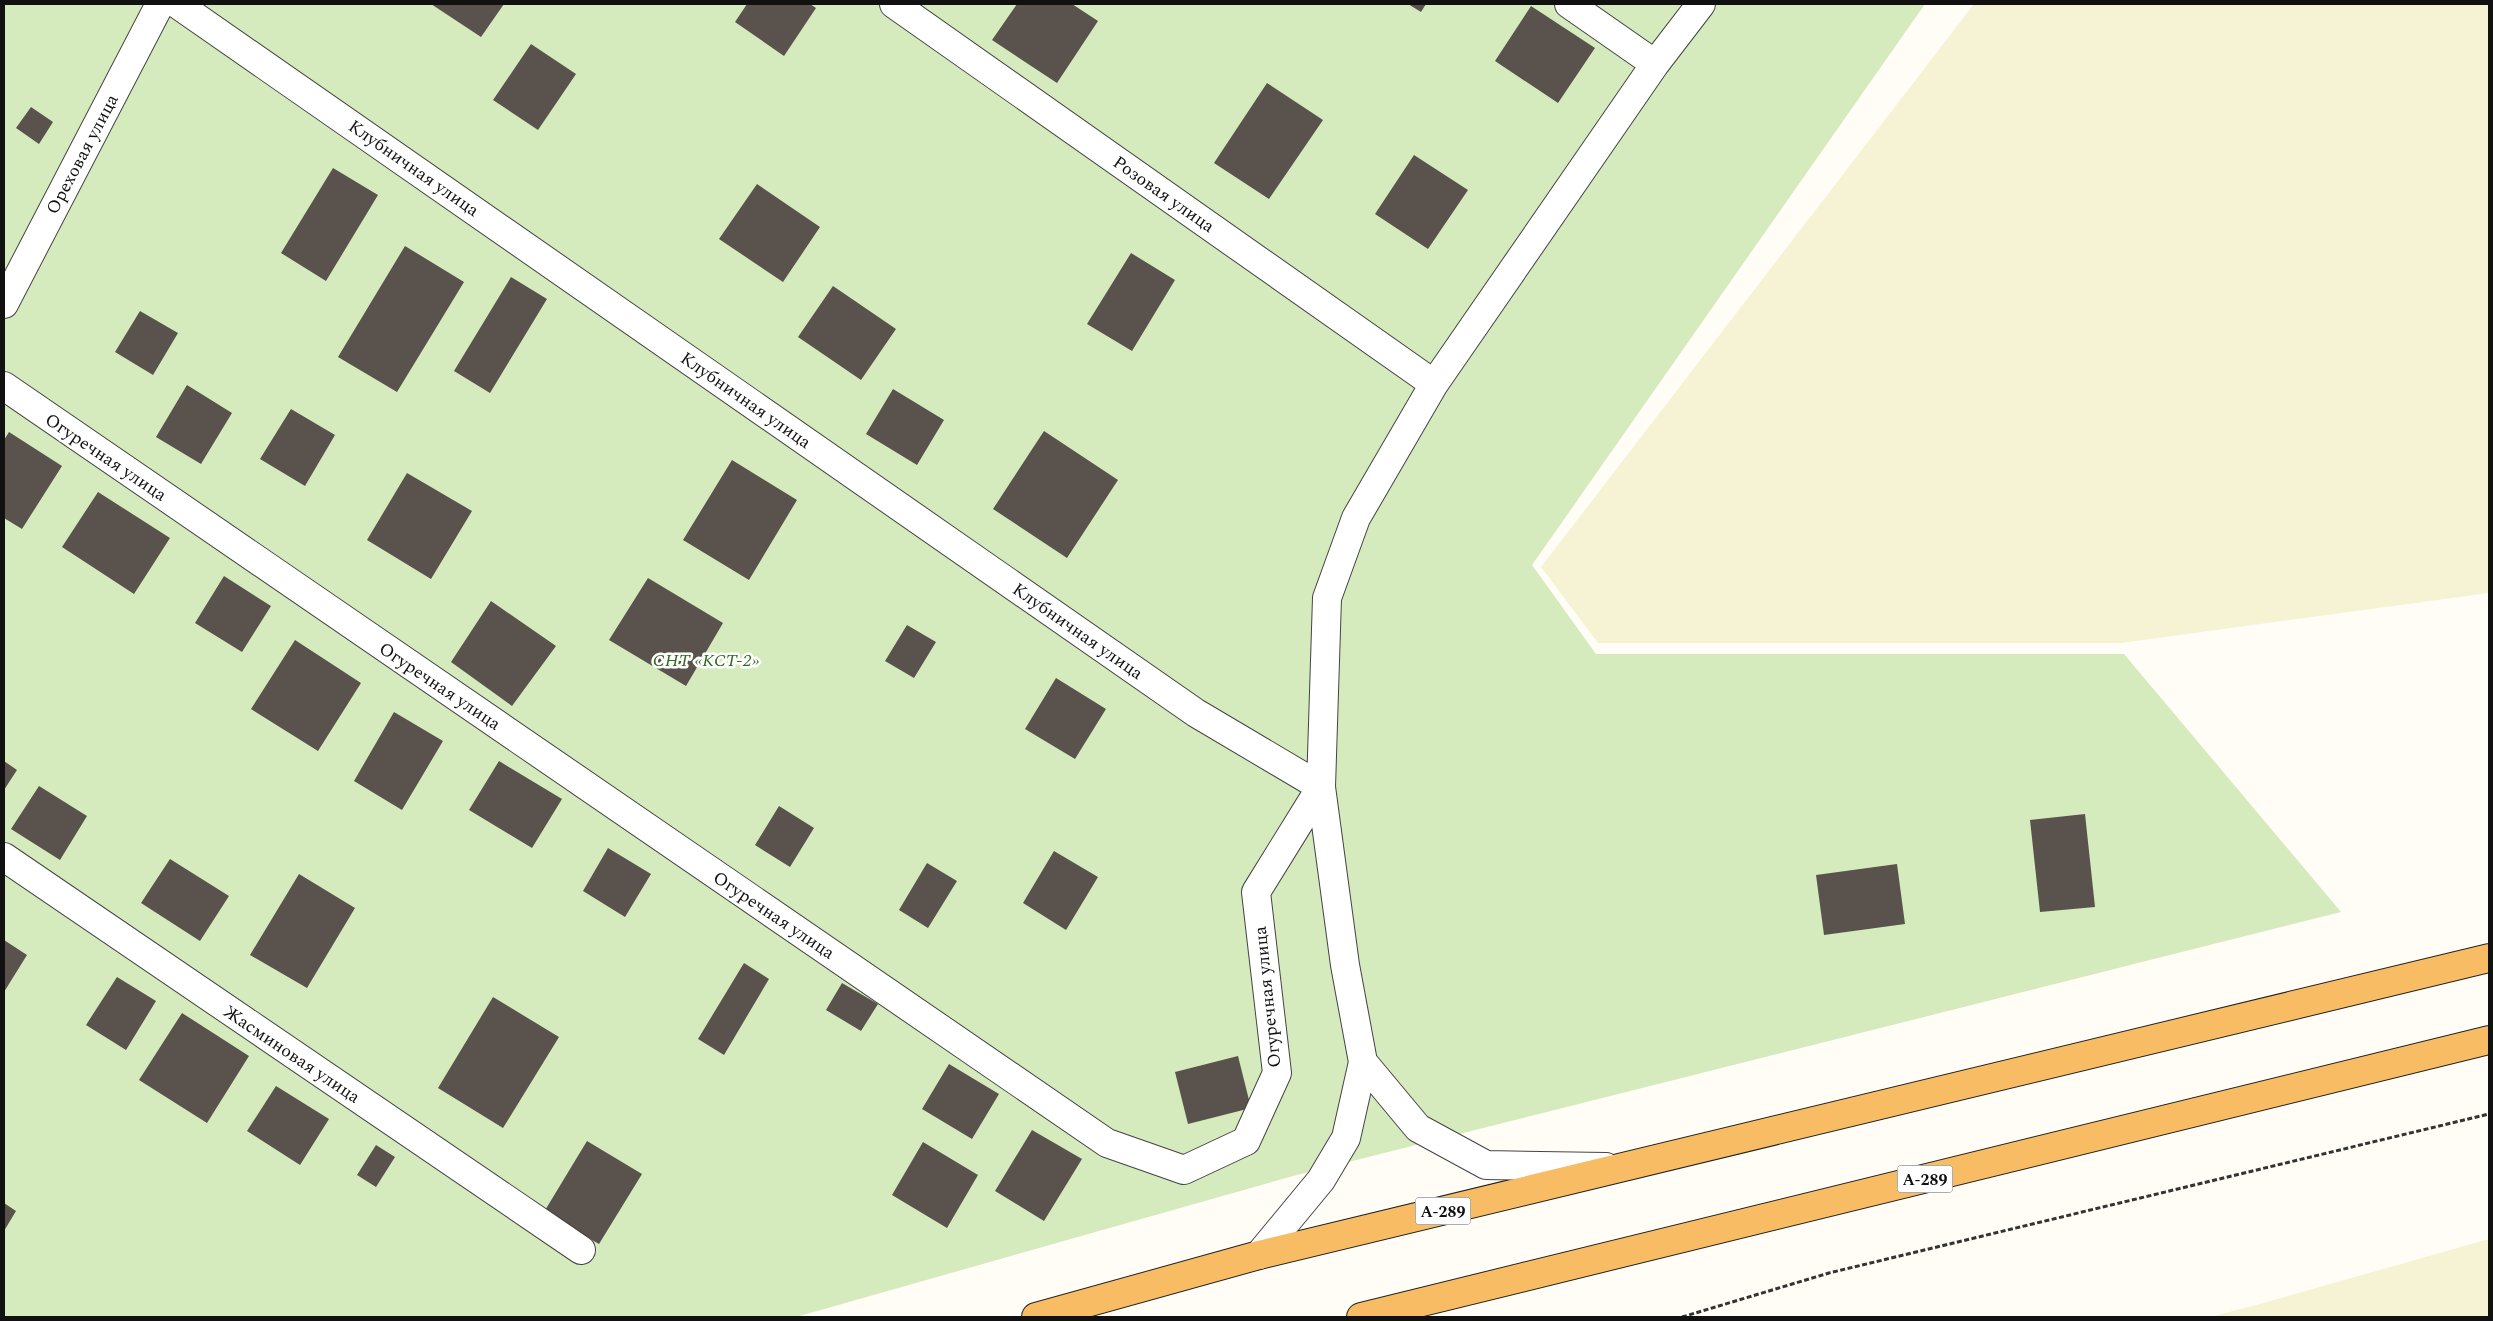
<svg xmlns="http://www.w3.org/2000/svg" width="2493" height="1321" viewBox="0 0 2493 1321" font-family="Spectral,serif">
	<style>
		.farmland { fill: #f6f3d4 }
		.green { fill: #d5ebbd }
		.building { fill: #5a524d }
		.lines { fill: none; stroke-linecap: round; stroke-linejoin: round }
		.minor-casing { stroke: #444; stroke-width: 30 }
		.trunk-casing { stroke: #222; stroke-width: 30 }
		.path { stroke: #333; stroke-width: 3; stroke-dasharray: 5 2.5; stroke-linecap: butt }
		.minor { stroke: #fff; stroke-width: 28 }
		.trunk { stroke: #f7bc64; stroke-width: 28 }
		.labels { text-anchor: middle; stroke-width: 5; stroke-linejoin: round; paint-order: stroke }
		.shield { fill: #fff; stroke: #585858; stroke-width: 1 }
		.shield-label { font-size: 16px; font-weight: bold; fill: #111 }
		.street-label { font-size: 18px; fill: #111; stroke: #fff }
		.park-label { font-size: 18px; font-style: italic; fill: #2f6b1f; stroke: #fff }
	</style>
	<rect width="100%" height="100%" fill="#fffdf5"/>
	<path class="farmland" d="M 1974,4 L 2489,4 L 2489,593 L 2121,643 L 1598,643 L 1541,567 Z
		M 2489,1239 L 2489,1317 L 2210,1317 L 2256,1305 Z"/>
	<path class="green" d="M 4,4 L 1925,4 L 1532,565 L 1596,654 L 2124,654 L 2341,912 L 1293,1176 L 796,1317 L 4,1317 Z"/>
	<path class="building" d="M 431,4 L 504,4 L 481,37 Z
		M 747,4 L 810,4 L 816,8 L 784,56 L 735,22 Z
		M 1017,4 L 1072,4 L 1098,21 L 1057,83 L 992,40 Z
		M 1408,4 L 1426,4 L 1421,12 Z
		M 1531,6 L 1595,48 L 1558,103 L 1495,61 Z
		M 531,44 L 576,74 L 538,130 L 493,100 Z
		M 1267,83 L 1323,120 L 1269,199 L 1214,163 Z
		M 31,107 L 53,122 L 39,144 L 16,128 Z
		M 1414,155 L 1468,190 L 1428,249 L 1375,214 Z
		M 333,168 L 378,195 L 326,281 L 281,253 Z
		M 757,184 L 820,227 L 783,282 L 719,239 Z
		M 405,246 L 464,282 L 397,392 L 338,357 Z
		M 1131,253 L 1175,280 L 1132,351 L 1087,324 Z
		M 511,277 L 547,299 L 490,393 L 454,371 Z
		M 833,286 L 896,329 L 861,380 L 798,337 Z
		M 140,311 L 178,333 L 153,375 L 115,352 Z
		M 187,385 L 232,413 L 201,464 L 156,437 Z
		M 893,389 L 944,420 L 917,465 L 866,434 Z
		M 291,409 L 335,435 L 305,486 L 260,459 Z
		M 1044,431 L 1118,480 L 1067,558 L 993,509 Z
		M 9,432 L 62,466 L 22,529 L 4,518 L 4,440 Z
		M 732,460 L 797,500 L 749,580 L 683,540 Z
		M 407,473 L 472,511 L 431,579 L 367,540 Z
		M 98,492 L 170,538 L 134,594 L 62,547 Z
		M 224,576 L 271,606 L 242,652 L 195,623 Z
		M 648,578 L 723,623 L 686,686 L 609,640 Z
		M 491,601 L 556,646 L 512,706 L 451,662 Z
		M 907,625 L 936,642 L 914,678 L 885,661 Z
		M 295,640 L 361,683 L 318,751 L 251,709 Z
		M 1056,678 L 1106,709 L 1075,759 L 1025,729 Z
		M 394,712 L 443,741 L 402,810 L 354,781 Z
		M 4,761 L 17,770 L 4,790 Z
		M 499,761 L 562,799 L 532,848 L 469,810 Z
		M 39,786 L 87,816 L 60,860 L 11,829 Z
		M 779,806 L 814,828 L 790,867 L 755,845 Z
		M 2085,814 L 2095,907 L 2040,912 L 2030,820 Z
		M 608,848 L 651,874 L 625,917 L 583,891 Z
		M 1054,851 L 1098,877 L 1066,930 L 1023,903 Z
		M 170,859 L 229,896 L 200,941 L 141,903 Z
		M 927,863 L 957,881 L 928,928 L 899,910 Z
		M 1897,864 L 1905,924 L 1824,935 L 1816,875 Z
		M 299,874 L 355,908 L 307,988 L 250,955 Z
		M 4,940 L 27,955 L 4,992 Z
		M 744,963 L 769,979 L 724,1055 L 698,1039 Z
		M 117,977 L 156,1001 L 126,1050 L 86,1025 Z
		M 842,983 L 878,1004 L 861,1031 L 826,1010 Z
		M 493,997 L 559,1037 L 503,1128 L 438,1088 Z
		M 182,1013 L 249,1056 L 207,1123 L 139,1080 Z
		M 1238,1056 L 1251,1108 L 1188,1124 L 1175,1072 Z
		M 949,1064 L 999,1094 L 972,1139 L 922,1109 Z
		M 276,1086 L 329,1119 L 300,1165 L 247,1131 Z
		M 1032,1130 L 1082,1159 L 1044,1221 L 995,1191 Z
		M 587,1141 L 642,1174 L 599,1244 L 544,1212 Z
		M 923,1142 L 978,1175 L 947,1228 L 892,1195 Z
		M 376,1145 L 395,1157 L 376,1187 L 357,1175 Z
		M 4,1203 L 16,1211 L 4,1231 Z"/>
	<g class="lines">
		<g class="minor-casing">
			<path id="minor" d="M 894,4 L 1434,384
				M 1569,4 L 1655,64
				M 4,304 L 160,4
				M 4,386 L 1107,1143 L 1184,1170 L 1246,1141 L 1277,1073 L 1256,892 L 1321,787 L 1196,713 L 177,4
				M 4,857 L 581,1250
				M 1363,1062 L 1418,1128 L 1486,1165 L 1606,1167
				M 1259,1255 L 1321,1180 L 1346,1138 L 1363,1062 L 1345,965 L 1321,787 L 1327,598 L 1356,518 L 1434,384 L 1655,64 L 1701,4"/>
		</g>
		<g class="trunk-casing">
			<path id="trunk" d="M 1036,1317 L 1259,1255 L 2489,958
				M 1361,1317 L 2489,1040"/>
		</g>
		<path class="path" d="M 1682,1317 L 1829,1273 L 2489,1114"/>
		<use href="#minor" class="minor"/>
		<use href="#trunk" class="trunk"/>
	</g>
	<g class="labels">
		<g class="shield">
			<rect x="1897.5" y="1165.5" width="55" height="27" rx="4"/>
			<rect x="1415.5" y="1197.5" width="55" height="27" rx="4"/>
		</g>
		<g class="shield-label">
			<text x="1925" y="1185">А-289</text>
			<text x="1443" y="1217">А-289</text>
		</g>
		<g class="street-label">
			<text transform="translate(82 154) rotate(-62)" y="6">Ореховая улица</text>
			<text transform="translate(414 168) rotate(35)" y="6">Клубничная улица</text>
			<text transform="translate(1164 194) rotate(35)" y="6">Розовая улица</text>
			<text transform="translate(746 400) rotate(35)" y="6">Клубничная улица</text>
			<text transform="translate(106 457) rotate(34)" y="6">Огуречная улица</text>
			<text transform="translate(1078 631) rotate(35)" y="6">Клубничная улица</text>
			<text transform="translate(440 686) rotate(34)" y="6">Огуречная улица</text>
			<text transform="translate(774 915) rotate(34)" y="6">Огуречная улица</text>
			<text transform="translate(1267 997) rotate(-96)" y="6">Огуречная улица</text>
			<text transform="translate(292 1054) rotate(34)" y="6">Жасминовая улица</text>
		</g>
		<g class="park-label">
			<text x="706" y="666">СНТ «КСТ-2»</text>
		</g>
	</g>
	<rect width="2493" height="1321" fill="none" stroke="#111111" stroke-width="10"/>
</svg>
